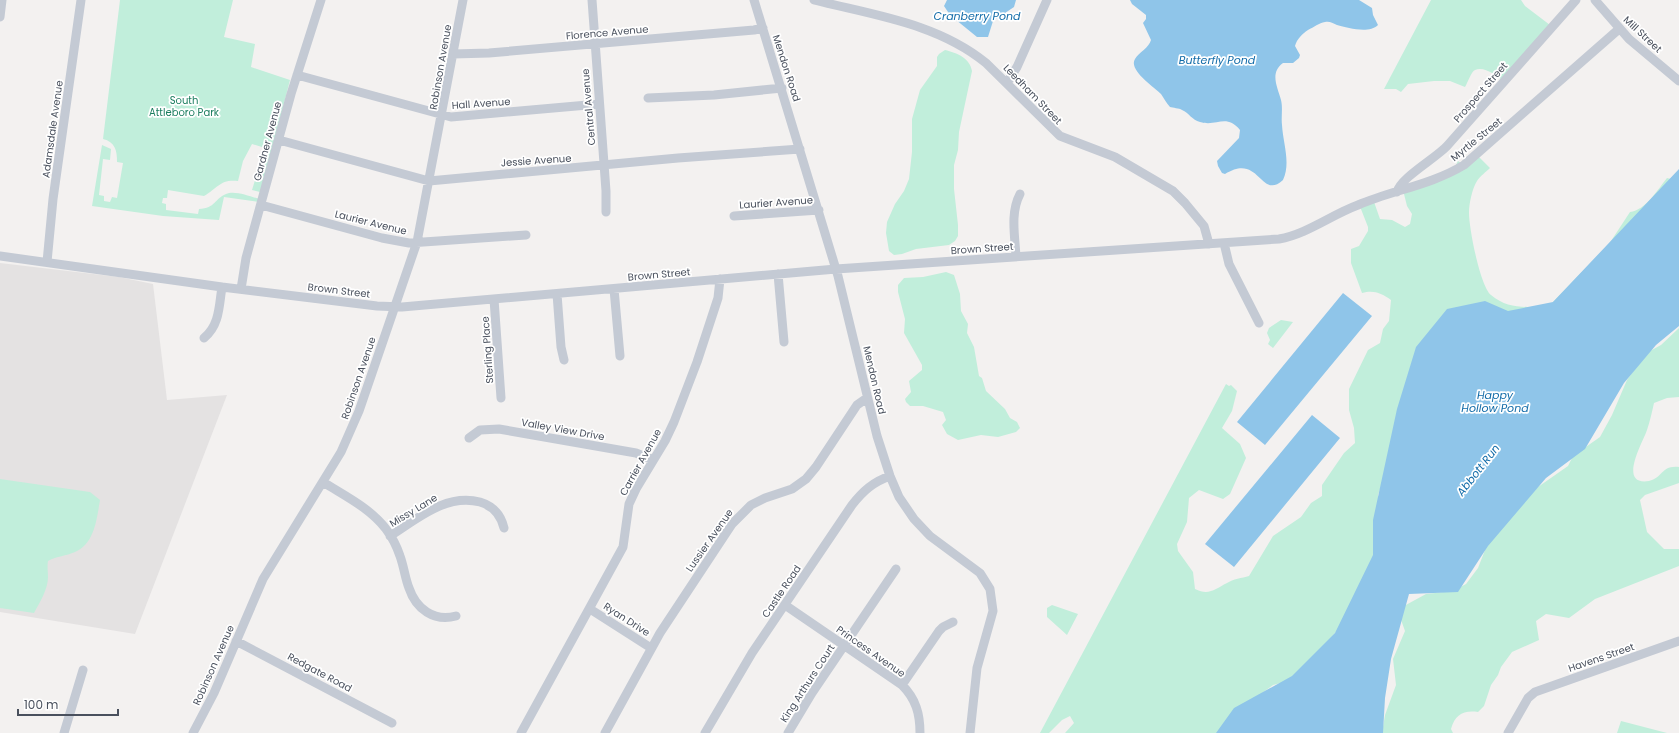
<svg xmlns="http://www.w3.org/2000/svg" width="1679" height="733" viewBox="0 0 1679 733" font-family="Poppins,sans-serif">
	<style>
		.education { fill: #e4e2e2 }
		.green { fill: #c1eedb }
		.water { fill: #8fc5e9 }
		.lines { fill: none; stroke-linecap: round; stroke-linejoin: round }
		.minor { stroke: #c4cad4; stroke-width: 9 }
		.labels { text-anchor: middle; stroke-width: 3.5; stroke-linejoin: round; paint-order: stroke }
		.street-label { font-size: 10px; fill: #49505d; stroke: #fff }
		.park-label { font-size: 10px; fill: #1b7d5f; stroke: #fff }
		.water-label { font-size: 11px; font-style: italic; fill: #116ba8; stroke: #fff }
	</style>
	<rect width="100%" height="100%" fill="#f3f1f0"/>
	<path class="education" d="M 0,263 L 119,277 L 153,284 L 167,400 L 227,395 L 135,634 L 0,612 Z"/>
	<path class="green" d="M 120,0 L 233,0 L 224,37 L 255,44 L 251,67 L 290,80 L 262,190 L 260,192 L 252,190 L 265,148 L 252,144 L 243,161 L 238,181 C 220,179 218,188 204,196 L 168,190 L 167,198 L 163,198 L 162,203 L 166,204 L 166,210 L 198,214 L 199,209 C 216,208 214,199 226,194 C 235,190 251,197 260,199 L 259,202 L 224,197 L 219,220 L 163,216 L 92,206 L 102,145 L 111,149 L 110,160 L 103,159 L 99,195 L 104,196 L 104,201 L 110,202 L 112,197 L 117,198 L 123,163 L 117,162 C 117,150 115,142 103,139 Z
		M 1431,0 L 1521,0 L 1525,6 L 1550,25 L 1502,80 C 1496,75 1484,66 1475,70 C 1471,72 1468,82 1465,87 L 1450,81 L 1434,81 L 1408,84 L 1401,92 L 1396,89 L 1384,89 Z
		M 945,50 C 957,53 970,58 972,71 L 959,132 L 958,150 L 954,165 L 954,189 L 958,225 L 958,236 L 955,241 L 949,245 L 916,249 L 902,254 L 894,255 L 889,251 L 886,233 L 887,222 L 895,204 L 904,191 L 909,179 L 912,152 L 912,119 L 920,90 L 937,66 L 937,57 L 939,54 Z
		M 1476,154 L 1490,168 C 1486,172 1480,176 1477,181 C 1472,189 1469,204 1469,213 C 1469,228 1480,286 1491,295 C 1509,310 1527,307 1549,306 L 1609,244 L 1630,212 C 1646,210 1658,189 1667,178 L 1671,179 L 1660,195 L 1386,471 L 1378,495 L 1378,545 L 1347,619 L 1296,679 L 1273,685 L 1258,696 L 1226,733 L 1065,733 L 1074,723 L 1070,716 L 1062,720 L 1049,733 L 1040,733 L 1226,384 L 1229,386 L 1231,385 L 1237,391 L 1232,411 L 1222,428 L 1240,444 L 1246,458 L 1230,494 L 1223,499 L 1199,490 L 1189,498 L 1187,522 L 1177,544 L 1178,551 L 1193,572 L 1195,589 C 1209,596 1215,589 1227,583 C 1233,579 1242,578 1249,576 L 1273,536 L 1301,517 L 1311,503 L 1322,496 L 1322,485 L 1344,453 L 1355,443 L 1354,428 L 1349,410 L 1349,389 L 1368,350 L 1380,343 L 1383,329 L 1389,321 L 1391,300 C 1381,293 1374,290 1362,293 L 1351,263 L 1351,249 L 1359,246 L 1368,231 L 1368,227 L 1359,204 L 1373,199 L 1380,219 L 1392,220 L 1405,227 L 1410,224 L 1412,214 L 1407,206 L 1403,190 L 1455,167 L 1458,161 L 1462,164 Z
		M 946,272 L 954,275 L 960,294 L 961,311 L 968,324 L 967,333 L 974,347 L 979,376 L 982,378 L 986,391 L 1005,409 L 1010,418 L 1017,422 L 1020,428 L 1016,432 L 998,437 L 981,435 L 958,440 L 947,434 L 942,425 L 946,420 L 943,412 L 923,406 L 910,406 L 906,402 L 905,399 L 911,392 L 909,381 L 922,370 L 922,365 L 904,333 L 905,319 L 898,292 L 898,285 L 904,278 L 923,277 Z
		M 1281,320 L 1293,322 L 1273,348 L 1268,344 L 1270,340 L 1267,333 L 1269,328 Z
		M 1679,328 L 1679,397 L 1667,398 L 1654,403 C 1652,412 1650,421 1647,430 C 1643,442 1617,486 1649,481 C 1663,478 1661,465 1679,467 L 1679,483 L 1645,495 L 1640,500 L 1647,532 L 1664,549 L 1679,549 L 1679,566 L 1595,599 L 1569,618 L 1546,614 L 1536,621 L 1539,640 L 1512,652 L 1501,667 L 1498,675 L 1491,685 L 1484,706 L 1478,712 C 1463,710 1455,715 1451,729 L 1453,733 L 1382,733 L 1385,715 L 1396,685 L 1393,659 L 1405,631 L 1400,617 L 1404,606 L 1426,594 L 1453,591 L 1466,584 L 1478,568 L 1487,545 L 1518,501 L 1568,466 L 1573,456 L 1600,437 L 1612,415 L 1627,380 L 1634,370 L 1650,351 L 1661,345 Z
		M 0,479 L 90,492 L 100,500 C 97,517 95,544 75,552 C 66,556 57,556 48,561 C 47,567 48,571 48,577 C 48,589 40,602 34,613 L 0,608 Z
		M 1052,605 L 1078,614 L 1067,635 L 1047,617 L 1047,608 Z
		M 1621,721 L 1667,733 L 1617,733 Z"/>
	<path class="water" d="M 947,0 L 1016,0 L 1014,7 L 993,21 L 988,37 L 977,37 L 950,15 L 944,6 Z
		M 1130,0 L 1359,0 L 1372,8 L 1373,15 L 1378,25 C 1369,34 1348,28 1337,25 C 1332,23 1330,21 1325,22 C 1319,23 1314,27 1308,30 C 1302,34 1297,39 1295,46 L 1300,55 L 1299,58 L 1293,63 L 1283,63 C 1269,73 1278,88 1281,100 C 1283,108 1281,117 1282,125 C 1283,143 1291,163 1283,180 C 1260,201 1260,152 1225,174 L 1222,173 L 1218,166 L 1217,161 L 1239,138 L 1240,130 C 1226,113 1217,127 1200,122 C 1192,120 1189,113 1182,110 C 1179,108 1173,108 1170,107 C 1166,103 1164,98 1161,94 C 1154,87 1128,70 1135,59 C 1139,52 1149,48 1151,40 L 1143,23 L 1146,19 L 1146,15 L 1132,4 Z
		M 1679,169 L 1679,326 L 1656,345 L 1624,383 L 1585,449 L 1546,478 L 1488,546 L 1458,592 L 1409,594 L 1391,659 L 1385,698 L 1383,733 L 1216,733 L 1234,708 L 1292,676 L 1335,633 L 1373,555 L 1373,520 L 1397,409 L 1416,347 L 1447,309 L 1485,301 L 1508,311 L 1553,302 Z
		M 1343,293 L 1372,316 L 1265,445 L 1237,422 Z
		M 1312,415 L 1340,438 L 1234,567 L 1205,544 Z"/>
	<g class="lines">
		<path class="minor" d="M 592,0 L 606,191 L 606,212
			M 754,0 L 838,276 L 877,436 L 890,476 L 899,497 L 914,519 L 930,536 L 980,573 L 990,589 L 993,611 L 977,668 L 970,733
			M 814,0 C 873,15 937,23 986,63 L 1060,136 L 1115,157 L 1173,191 L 1185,203 L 1204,226 L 1209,244
			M 1595,0 L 1629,39 L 1679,81
			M 0,17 L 2,0
			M 453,54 L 489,53 L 754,30 L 763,28
			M 297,75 L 451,117 L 599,104
			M 1007,83 L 1017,67 L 1047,0
			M 648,98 L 714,95 L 782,88
			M 279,140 L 429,181 L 678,158 L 800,149
			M 1397,192 C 1400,178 1436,158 1447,146 L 1576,0
			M 261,205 L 382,238 L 409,243 L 526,235
			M 734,216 L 819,210
			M 1224,243 L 1229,264 L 1259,323
			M 0,256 L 222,287 L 377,306 L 402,307 L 836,269 L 1279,239 C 1307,234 1331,215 1358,205 C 1393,190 1431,185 1464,165 L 1619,29
			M 1016,257 C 1015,236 1010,213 1020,194
			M 47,262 L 53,199 L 81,0
			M 778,274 L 784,342
			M 241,289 L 246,258 L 291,94 L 321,0
			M 614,289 L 620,356
			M 557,294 L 561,347 L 564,360
			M 494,299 L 501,398
			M 204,338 C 220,325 219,305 222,287
			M 469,438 L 480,430 L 499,429 L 636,453 L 653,460
			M 323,482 C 345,496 370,508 386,529 C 392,537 397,547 400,556 C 404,567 405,578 409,588 C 416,609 434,622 456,616
			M 390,536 C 417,519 446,493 480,502 C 493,506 501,515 504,528
			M 785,605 L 902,685 C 916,699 920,714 920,733
			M 590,609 L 651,648
			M 236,641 L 392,723
			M 902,685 L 939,631 L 943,627 L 953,622
			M 64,733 L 83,670
			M 193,733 L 214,693 L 263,579 L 341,452 L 359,411 L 417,242 L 463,0
			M 521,733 L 623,547 L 629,504 L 636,489 L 665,441 L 674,422 L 697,362 L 718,298 L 720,279
			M 605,733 L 660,633 L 732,524 L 751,505 L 765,498 L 792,489 L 806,479 L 816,467 L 857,405 L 867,398
			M 705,733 L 752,653 L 852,505 C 863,491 873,482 890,476
			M 788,733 L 812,693 L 896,569
			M 1508,733 L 1528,698 L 1535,692 L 1679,641"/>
	</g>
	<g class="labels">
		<g class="street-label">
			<text transform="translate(607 32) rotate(-5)" y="4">Florence Avenue</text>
			<text transform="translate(1643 34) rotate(43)" y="4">Mill Street</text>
			<text transform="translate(440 67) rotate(-80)" y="4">Robinson Avenue</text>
			<text transform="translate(787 68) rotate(72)" y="4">Mendon Road</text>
			<text transform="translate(1480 92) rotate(-49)" y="4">Prospect Street</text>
			<text transform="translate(1033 94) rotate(46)" y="4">Leedham Street</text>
			<text transform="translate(481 103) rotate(-4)" y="4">Hall Avenue</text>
			<text transform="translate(588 107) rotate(-95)" y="4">Central Avenue</text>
			<text transform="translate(52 129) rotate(-82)" y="4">Adamsdale Avenue</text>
			<text transform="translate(1476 139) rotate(-39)" y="4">Myrtle Street</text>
			<text transform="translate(267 141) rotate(-75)" y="4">Gardner Avenue</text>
			<text transform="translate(536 160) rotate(-4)" y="4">Jessie Avenue</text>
			<text transform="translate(776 202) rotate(-4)" y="4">Laurier Avenue</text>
			<text transform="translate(371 222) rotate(14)" y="4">Laurier Avenue</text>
			<text transform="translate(982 248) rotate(-4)" y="4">Brown Street</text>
			<text transform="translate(659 274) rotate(-5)" y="4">Brown Street</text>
			<text transform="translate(339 290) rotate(7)" y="4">Brown Street</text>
			<text transform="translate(487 350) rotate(-94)" y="4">Sterling Place</text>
			<text transform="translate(358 378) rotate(-71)" y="4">Robinson Avenue</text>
			<text transform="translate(875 380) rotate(77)" y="4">Mendon Road</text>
			<text transform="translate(563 429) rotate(10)" y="4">Valley View Drive</text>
			<text transform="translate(640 462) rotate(-61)" y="4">Carrier Avenue</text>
			<text transform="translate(413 510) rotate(-31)" y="4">Missy Lane</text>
			<text transform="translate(709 540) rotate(-55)" y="4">Lussier Avenue</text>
			<text transform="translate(781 591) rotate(-56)" y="4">Castle Road</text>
			<text transform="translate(627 619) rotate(33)" y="4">Ryan Drive</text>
			<text transform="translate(871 651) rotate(35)" y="4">Princess Avenue</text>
			<text transform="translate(1601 657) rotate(-19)" y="4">Havens Street</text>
			<text transform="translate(213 665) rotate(-66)" y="4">Robinson Avenue</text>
			<text transform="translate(320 672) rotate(28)" y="4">Redgate Road</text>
			<text transform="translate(807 683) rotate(-57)" y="4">King Arthurs Court</text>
		</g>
		<g class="park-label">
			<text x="184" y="104">South<tspan x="184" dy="12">Attleboro Park</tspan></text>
		</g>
		<g class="water-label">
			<text x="977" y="20">Cranberry Pond</text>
			<text x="1217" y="64">Butterfly Pond</text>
			<text x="1495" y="399">Happy<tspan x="1495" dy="13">Hollow Pond</tspan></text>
			<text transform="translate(1478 470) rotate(-52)" y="4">Abbott Run</text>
		</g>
	</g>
	<path d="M18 709v6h100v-6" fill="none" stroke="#49505d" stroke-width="2"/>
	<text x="24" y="709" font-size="12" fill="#49505d" stroke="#ffffff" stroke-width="3" paint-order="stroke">100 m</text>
</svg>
